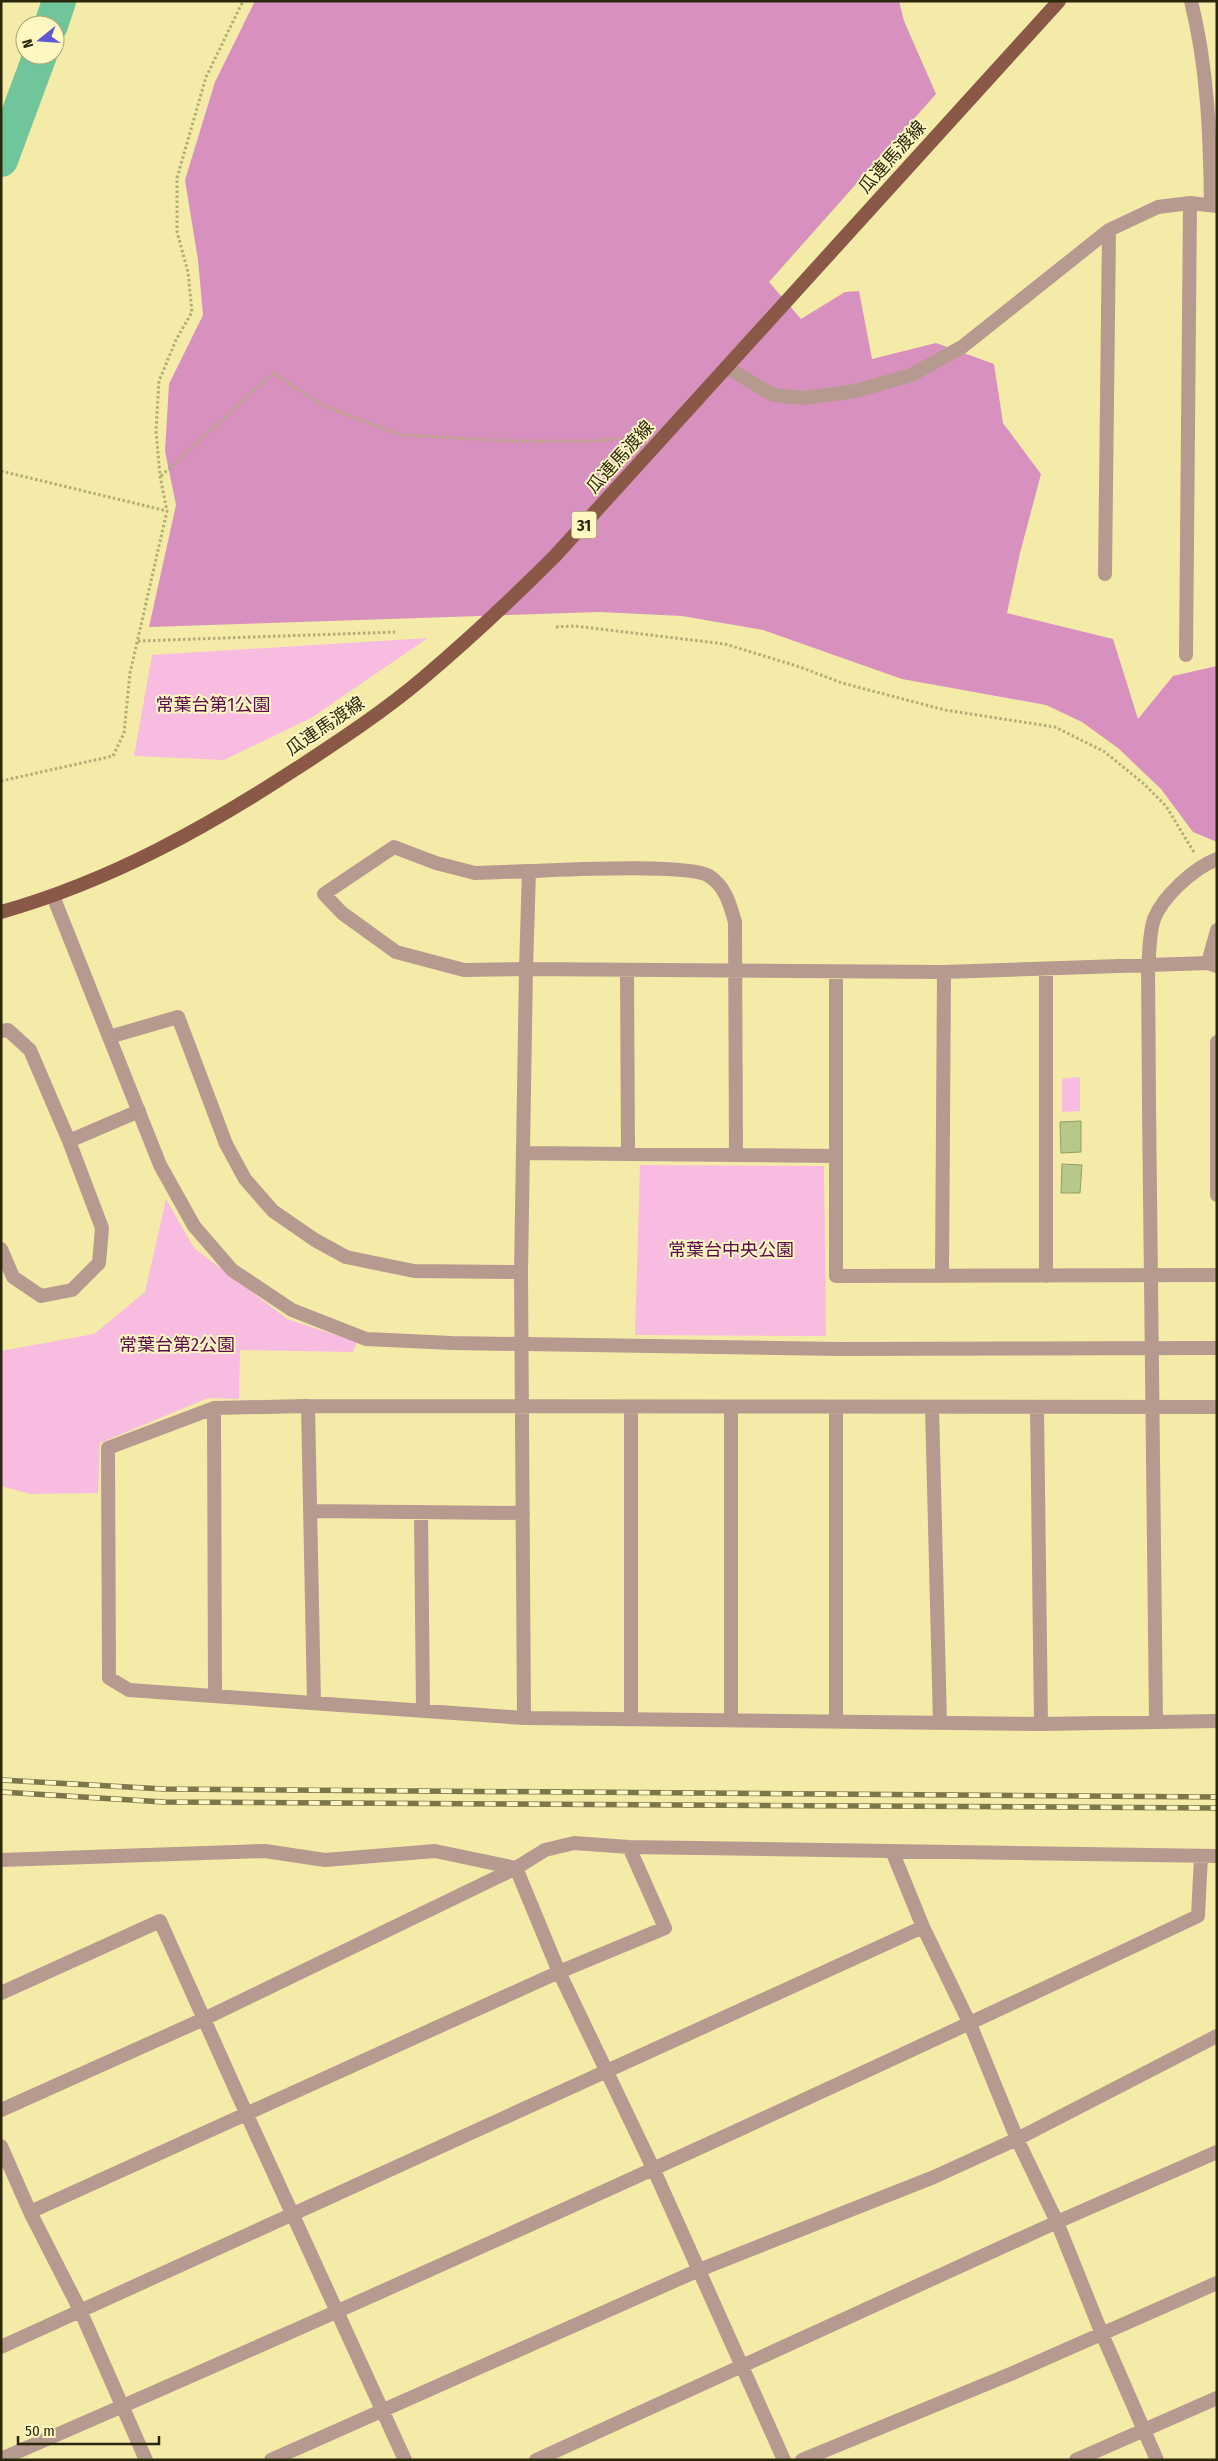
<svg xmlns="http://www.w3.org/2000/svg" width="1218" height="2461" viewBox="0 0 1218 2461" font-family="'Fira Sans Condensed','Noto Sans JP',sans-serif">
	<style>
		.green { fill: #f8bce1 }
		.forest { fill: #d891bf }
		.lines { fill: none; stroke-linecap: round; stroke-linejoin: round }
		.river { stroke: #70c59b; stroke-width: 34 }
		.building { fill: #b6c88a; stroke: #8f9f63 }
		.path { stroke: #b3ac76; stroke-width: 3; stroke-dasharray: 2.5 2.5; stroke-linecap: butt }
		.minor { stroke: #b79a8f; stroke-width: 14 }
		.tertiary { stroke: #b79a8f; stroke-width: 14 }
		.primary { stroke: #8a5846; stroke-width: 14 }
		.rail-casing { stroke: #7c764b; stroke-width: 5.5 }
		.rail { stroke: #fff8c3; stroke-width: 4; stroke-dasharray: 11; stroke-linecap: butt }
		.labels { text-anchor: middle; stroke-width: 4; stroke-linejoin: round; paint-order: stroke }
		.shield { fill: #fff8c3; stroke: #6a6643; stroke-width: 1 }
		.shield-label { font-size: 16px; font-weight: bold; fill: #2a270c }
		.street-label { font-size: 18px; fill: #2a270c; stroke: #fff8c3 }
		.park-label { font-size: 18px; fill: #5e0949; stroke: #fff8c3 }
	</style>
	<rect width="100%" height="100%" fill="#f4eba9"/>
	<path class="green" d="M 428,638 L 311,718 L 224,760 L 134,756 L 152,655 Z
		M 1080,1077 L 1080,1111 L 1062,1112 L 1062,1079 Z
		M 640,1165 L 824,1166 L 826,1336 L 635,1335 Z
		M 166,1199 L 194,1248 L 287,1319 L 357,1342 L 353,1352 L 240,1350 L 239,1399 L 208,1398 L 100,1443 L 98,1493 L 30,1494 L 1,1486 L 1,1351 L 94,1334 L 145,1292 Z"/>
	<path class="forest" d="M 255,1 L 899,1 L 904,21 L 936,94 L 769,282 L 801,319 L 845,292 L 859,291 L 872,359 L 936,343 L 994,364 L 1003,423 L 1041,474 L 1020,553 L 1007,613 L 1113,639 L 1138,719 L 1173,676 L 1217,666 L 1217,842 L 1193,832 L 1161,789 L 1118,748 L 1082,722 L 1046,705 L 902,679 L 763,630 L 682,616 L 599,612 L 149,627 L 176,505 L 165,451 L 169,384 L 203,315 L 198,260 L 185,180 L 215,82 Z"/>
	<g class="lines">
		<path class="river" d="M 51,25 L 59,1
			M 1,160 L 40,55"/>
	</g>
	<path class="building" d="M 1081,1121 L 1081,1152 L 1061,1153 L 1060,1122 Z
		M 1062,1164 L 1082,1165 L 1080,1193 L 1061,1193 Z"/>
	<g class="lines">
		<path class="path" d="M 1,471 L 167,511
			M 161,476 L 273,373 L 322,405 L 400,435 L 509,441 L 589,441 L 617,439 L 636,443
			M 556,627 L 575,626 L 725,644 L 800,667 L 842,683 L 945,710 L 1055,727 L 1105,752 L 1144,784 L 1166,806 L 1195,854
			M 138,641 L 397,632
			M 1,781 L 113,756 L 124,733 L 130,673 L 167,511 L 160,476 L 156,431 L 159,381 L 176,340 L 192,312 L 188,272 L 177,232 L 177,178 L 206,77 L 243,1"/>
		<path class="minor" d="M 1191,1 C 1208,69 1210,136 1211,205
			M 726,367 L 773,395 L 804,398 L 856,391 L 911,375 L 962,347 L 1109,230 L 1158,207 L 1190,203 L 1217,206
			M 1105,574 L 1109,230
			M 1186,655 L 1190,203
			M 529,871 L 475,873 L 436,863 L 394,847 L 324,894 L 342,913 L 396,952 L 464,970 L 526,969 L 529,871 C 561,870 688,863 709,876 C 726,887 730,905 735,922 L 736,1155
			M 1208,963 L 1217,930
			M 1046,969 L 1046,1276
			M 627,971 L 628,1154
			M 836,972 L 836,1276 L 1217,1275
			M 1,1031 L 8,1030 L 30,1050 L 69,1141 L 102,1228 L 99,1263 L 72,1290 L 41,1296 L 13,1277 L 1,1249
			M 109,1037 L 178,1017 L 226,1144 L 245,1179 L 273,1211 L 315,1240 L 346,1257 L 414,1271 L 521,1272
			M 1217,1042 L 1217,1195
			M 69,1141 L 139,1111
			M 523,1153 L 836,1156
			M 942,1276 L 944,972
			M 308,1406 L 314,1702
			M 631,1407 L 631,1719
			M 731,1407 L 731,1720
			M 932,1407 L 940,1723
			M 1037,1407 L 1041,1724
			M 214,1408 L 108,1448 L 109,1678 L 129,1690 L 524,1718 L 1041,1724 L 1217,1721
			M 310,1511 L 523,1513
			M 421,1512 L 423,1710
			M 215,1696 L 214,1408 L 308,1406 L 1217,1407
			M 524,1718 L 521,1272 L 526,969 L 944,972 L 1208,963 L 1217,966
			M 1156,1721 C 1151,1469 1150,1217 1148,965 C 1150,951 1149,933 1154,919 C 1163,896 1194,868 1217,859
			M 836,1722 L 836,1407
			M 892,1851 L 923,1927 L 970,2024 L 1017,2139 L 1057,2222 L 1102,2334 L 1157,2460
			M 1,1860 L 265,1851 L 325,1860 L 435,1851 L 516,1868 L 545,1850 L 574,1843 L 629,1847 L 1217,1856
			M 1,1993 L 160,1921 L 247,2115 L 405,2460
			M 1,2110 L 204,2019 L 516,1868 L 559,1972 L 653,2168 L 784,2460
			M 1,2146 L 30,2212 L 80,2310 L 146,2460
			M 30,2212 L 559,1972 L 665,1928 L 629,1847
			M 1,2347 L 923,1927
			M 1,2459 C 403,2285 802,2103 1198,1916 L 1201,1856
			M 271,2460 L 699,2270 L 934,2177 L 1017,2139 L 1217,2036
			M 536,2460 L 1057,2222 L 1217,2152
			M 802,2460 L 1013,2373 L 1217,2283
			M 1076,2460 L 1217,2398"/>
		<path class="tertiary" d="M 53,896 L 160,1165 L 194,1226 L 232,1270 L 292,1310 L 366,1339 L 452,1343 L 838,1349 L 1217,1348"/>
		<path class="primary" d="M 1,912 C 111,881 207,827 302,765 C 343,738 384,711 422,679 C 468,640 512,599 555,556 L 1059,1"/>
		<g class="rail-casing">
			<path id="rail" d="M 1,1780 L 164,1789 L 1217,1797
				M 1,1792 L 164,1802 L 1217,1808"/>
		</g>
		<use href="#rail" class="rail"/>
	</g>
	<g class="labels">
		<rect class="shield" x="571.5" y="511.5" width="25" height="27" rx="4"/>
		<g class="shield-label">
			<text x="584" y="531">31</text>
		</g>
		<g class="street-label">
			<text transform="translate(892 157) rotate(-48)" y="6">瓜連馬渡線</text>
			<text transform="translate(620 457) rotate(-48)" y="6">瓜連馬渡線</text>
			<text transform="translate(325 726) rotate(-34)" y="6">瓜連馬渡線</text>
		</g>
		<g class="park-label">
			<text x="213" y="711">常葉台第1公園</text>
			<text x="731" y="1256">常葉台中央公園</text>
			<text x="177" y="1351">常葉台第2公園</text>
		</g>
	</g>
	<rect width="1218" height="2461" fill="none" stroke="#2a270c" stroke-width="5"/>
	<g transform="translate(40 40) rotate(253)"><circle r="24" fill="#fff8c3" stroke="#aaa47a"/>
	<path d="M0-4L9 19L0 12L-9 19Z" fill="#5f58d0"/>
	<text y="-8" font-size="14" font-weight="bold" text-anchor="middle" fill="#2a270c">N</text>
	</g>
	<path d="M18 2436v8h141v-8" fill="none" stroke="#2a270c" stroke-width="2.5"/>
	<text x="25" y="2436" font-size="15" fill="#2a270c" stroke="#fff8c3" stroke-width="4" paint-order="stroke">50 m</text>
</svg>
